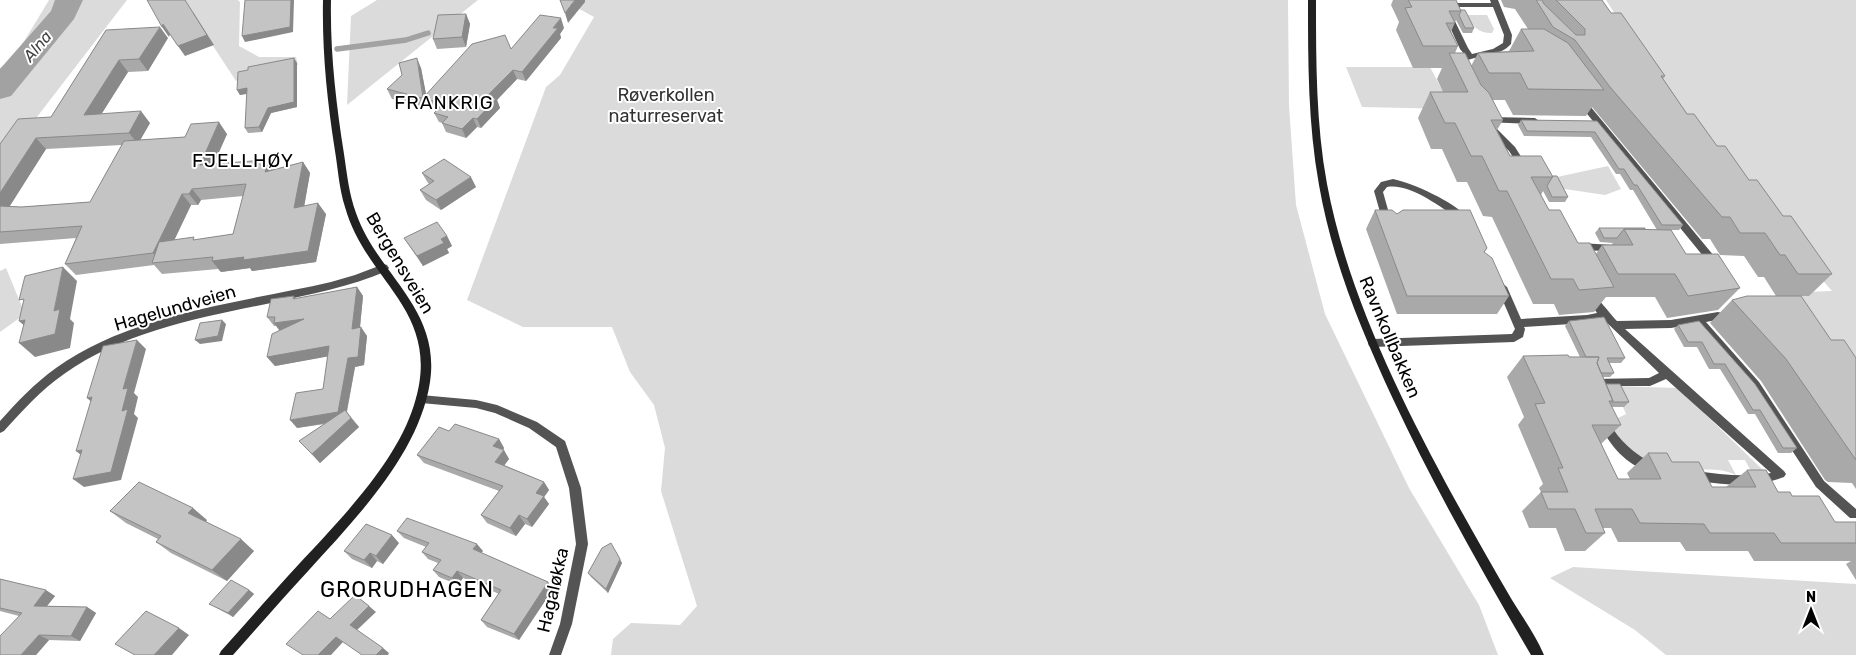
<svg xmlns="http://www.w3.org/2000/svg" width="1856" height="655" viewBox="0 0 1856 655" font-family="Rubik,sans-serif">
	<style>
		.green { fill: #dbdbdb }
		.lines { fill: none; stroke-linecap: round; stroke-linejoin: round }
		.stream { stroke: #a2a2a2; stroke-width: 5.5 }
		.river { fill: #a2a2a2; fill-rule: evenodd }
		.lane { fill: #545454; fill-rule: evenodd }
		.street { fill: #545454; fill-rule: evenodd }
		.secondary { fill: #212121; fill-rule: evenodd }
		.wall { fill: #a9a9a9; fill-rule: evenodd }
		.shaded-wall { fill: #898989 }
		.building { fill: #c4c4c4; stroke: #898989 }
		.labels { text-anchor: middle; stroke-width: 4; stroke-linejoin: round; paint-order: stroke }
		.far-water-label { font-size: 16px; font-style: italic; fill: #434343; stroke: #fff }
		.park-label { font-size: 18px; fill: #323232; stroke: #fff }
		.street-label { font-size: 18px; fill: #000; stroke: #fff }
		.neighbourhood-label { font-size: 19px; letter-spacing: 1px; fill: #000; stroke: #fff }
		.near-neighbourhood-label { font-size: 22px; letter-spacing: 1px; fill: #000; stroke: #fff }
	</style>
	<rect width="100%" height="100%" fill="#fff"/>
	<path class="green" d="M 49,0 L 127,0 L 0,165 L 0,68 L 14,58 Z
		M 183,0 L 238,0 L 240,2 L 239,46 L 259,57 L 296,57 L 298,65 L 249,75 L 236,81 Z
		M 377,0 L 478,0 L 347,105 L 351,16 Z
		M 563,0 L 1288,0 L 1289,106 L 1296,205 L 1325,314 L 1409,488 L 1479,605 L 1498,655 L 611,655 L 613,639 L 631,623 L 680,625 L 697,606 L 661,491 L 665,448 L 654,405 L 630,372 L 612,327 L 523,327 L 467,300 L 546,87 L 560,75 L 594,17 Z
		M 1606,0 L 1856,0 L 1856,371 L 1780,293 L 1832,291 L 1688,127 Z
		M 1467,15 L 1487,15 L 1494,29 L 1492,33 C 1478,33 1473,27 1467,15 Z
		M 1346,67 L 1430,67 L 1452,109 L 1362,107 Z
		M 1608,166 L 1621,189 L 1605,195 L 1558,188 L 1557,177 Z
		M 6,268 L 25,314 L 0,332 L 0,271 Z
		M 1614,386 L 1678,388 L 1763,470 L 1753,475 L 1745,460 L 1728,460 L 1736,475 C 1717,466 1699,471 1679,470 C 1653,467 1626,452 1613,428 L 1616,419 L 1626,414 Z
		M 1573,567 L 1856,584 L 1856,655 L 1666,655 L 1635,630 L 1550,578 Z"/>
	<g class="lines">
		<path class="stream" d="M 337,49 L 406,40 L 428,33"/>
		<path class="river" d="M 55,0 L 83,0 L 74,19 L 11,96 L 0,99 L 0,69 L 51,11 Z"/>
		<path class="lane" d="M 1490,0 L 1498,0 L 1512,35 L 1511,44 C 1500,56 1485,55 1471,59 C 1464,61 1459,66 1452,65 L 1452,61 L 1465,55 L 1460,49 L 1441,8 L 1455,3 L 1491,3 ZM 1455,7 L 1493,7 L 1504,35 L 1503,43 L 1493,49 L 1472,54 L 1468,48 L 1449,9 Z
			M 1582,99 L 1585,100 L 1714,256 L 1716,259 L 1714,262 L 1708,262 L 1579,104 L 1579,100 Z
			M 1489,117 L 1535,118 L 1539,121 L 1535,124 L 1486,122 L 1485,120 Z
			M 1491,125 L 1494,126 L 1515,147 L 1527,166 L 1526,168 L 1520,168 L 1509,151 L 1488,130 L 1488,126 Z
			M 1393,179 C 1413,183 1454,202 1467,217 L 1465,219 L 1459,219 C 1440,207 1410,183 1387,187 L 1383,192 L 1392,224 L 1387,227 L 1384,226 L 1374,191 L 1381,182 Z
			M 1580,243 L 1613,245 L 1618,248 C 1613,253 1580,251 1575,246 Z
			M 1502,283 L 1507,287 L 1521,319 L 1587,315 L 1597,313 L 1586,297 L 1591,293 C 1597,296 1611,315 1617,321 L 1671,320 L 1718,312 L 1722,313 L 1723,316 L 1722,319 L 1706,322 L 1759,382 L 1824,481 L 1856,509 L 1856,518 L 1850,518 L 1816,487 L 1751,388 L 1695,324 L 1671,328 L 1625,329 L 1784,471 L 1786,474 L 1784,477 C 1760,486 1739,486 1714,483 C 1707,482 1698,482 1691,479 L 1689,476 L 1691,473 L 1695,471 C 1720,474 1745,478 1771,473 L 1666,379 L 1650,386 L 1589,386 L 1588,383 L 1589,380 L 1593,379 L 1649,378 L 1659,373 L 1603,319 L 1587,323 L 1524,327 L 1525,329 L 1523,337 L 1514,342 L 1373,347 L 1369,346 L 1368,343 L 1369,340 L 1373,339 L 1512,334 L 1515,329 L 1497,287 Z
			M 1605,420 L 1609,422 C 1619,441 1634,453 1653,464 L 1655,467 L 1653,470 L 1649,472 C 1626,464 1610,446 1600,425 L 1601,422 Z"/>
		<path class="street" d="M 384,264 L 387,265 L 389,268 L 387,271 C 350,287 310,294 271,303 C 199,318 125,331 64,374 C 41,390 22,411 4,431 L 0,433 L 0,421 C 17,402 35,383 56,368 C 133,313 240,303 331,282 L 355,275 Z
			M 421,395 L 476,400 L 497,405 L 537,422 L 565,441 L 581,488 L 588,544 L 572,624 L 561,655 L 549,655 L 560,624 L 576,544 L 569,488 L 556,447 L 529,428 L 495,413 L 476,408 L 421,403 L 417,402 L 416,399 L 417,396 Z"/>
		<path class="secondary" d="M 323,0 L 331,0 C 330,52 336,103 344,154 C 347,174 349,194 356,213 C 377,274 441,308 430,382 C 419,454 356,518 309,570 C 283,598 258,627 233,655 L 219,655 L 221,651 C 247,622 273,592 299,564 C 340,520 396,463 414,405 C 444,311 366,283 345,207 C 339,188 338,169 335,151 C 327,100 322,51 323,0 Z
			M 1308,0 L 1316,0 C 1316,62 1316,124 1327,184 C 1348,295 1401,400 1454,498 C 1473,532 1492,566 1512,600 C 1523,618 1536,636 1544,655 L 1531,655 C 1482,571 1434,487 1393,399 C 1361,330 1332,260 1319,185 C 1308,124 1308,62 1308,0 Z"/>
	</g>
	<path class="wall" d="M 1393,0 L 1456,0 L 1460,10 L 1474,28 L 1472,33 L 1463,33 L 1456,20 L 1451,32 L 1458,46 L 1455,53 L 1471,66 L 1478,53 L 1509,51 L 1521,29 L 1528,29 L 1515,9 L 1504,7 L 1501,0 L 1602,0 L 1611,13 L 1665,76 L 1663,79 L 1687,114 L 1783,216 L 1832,274 L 1809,296 L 1776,296 L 1764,277 L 1758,277 L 1744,256 L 1720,255 L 1710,239 L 1702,239 L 1592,107 L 1586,116 L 1513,115 L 1505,100 L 1492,100 L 1503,120 L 1497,130 L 1510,156 L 1553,176 L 1568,197 L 1565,202 L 1549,202 L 1543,191 L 1541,195 L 1549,210 L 1578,243 L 1596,254 L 1602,245 L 1611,245 L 1613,243 L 1600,242 L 1595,233 L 1599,228 L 1657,230 L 1633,190 L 1630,190 L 1620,174 L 1616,174 L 1591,137 L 1524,136 L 1518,125 L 1521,120 L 1597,121 L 1683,225 L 1679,230 L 1671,230 L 1686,254 L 1740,288 L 1718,310 L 1667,318 L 1655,297 L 1606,297 L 1594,312 L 1559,315 L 1554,304 L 1533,304 L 1492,217 L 1483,216 L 1467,182 L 1457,182 L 1442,149 L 1431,149 L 1418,118 L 1430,92 L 1443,92 L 1437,79 L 1442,68 L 1413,68 L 1396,30 L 1399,22 L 1391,5 Z
		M 466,14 L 470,24 L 466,47 L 437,49 L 433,39 Z
		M 564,28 L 560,34 L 561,38 L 526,81 L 517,79 L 497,100 L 500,108 L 481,128 L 477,127 L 466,138 L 446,132 L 442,123 L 439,122 L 434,113 L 437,110 L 392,99 L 387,89 L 421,68 L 426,95 L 511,49 Z
		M 106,30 L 168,38 L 148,71 L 128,72 L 101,114 L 150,123 L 140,140 L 227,134 L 214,164 L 268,164 L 273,170 L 303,162 L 310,173 L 304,206 L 326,214 L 316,262 L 252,271 L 250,268 L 221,272 L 218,269 L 162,274 L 154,265 L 76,275 L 65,264 L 76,238 L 0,244 L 0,144 L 51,117 ZM 122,145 L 90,202 L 21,207 L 9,206 L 46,149 ZM 243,196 L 233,234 L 196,240 L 174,240 L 191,205 L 198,205 L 201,200 Z
		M 297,63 L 297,107 L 271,113 L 262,132 L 248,133 L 245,128 L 247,94 L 240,95 L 237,90 Z
		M 422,173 L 476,187 L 441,210 L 426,200 L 420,190 L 429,184 L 428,183 Z
		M 1375,210 L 1397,214 L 1487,248 L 1484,253 L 1509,296 L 1497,314 L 1397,314 L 1366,229 Z
		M 447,236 L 452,246 L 447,249 L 449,253 L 423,266 L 404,238 Z
		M 357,287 L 363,296 L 360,327 L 367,336 L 364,365 L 355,367 L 347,412 L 359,427 L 320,463 L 299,441 L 325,424 L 297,428 L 323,389 L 328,356 L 275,366 L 267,357 L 279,330 L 276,326 L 274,326 L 267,317 L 296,299 Z
		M 1732,300 L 1831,340 L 1856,358 L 1856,489 L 1852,483 L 1828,482 L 1825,480 L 1761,381 L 1710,323 Z
		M 1569,321 L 1625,358 L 1621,363 L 1609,363 L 1614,373 L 1610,377 L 1603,377 L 1606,384 L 1629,402 L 1624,407 L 1611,407 L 1621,425 L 1601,444 L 1618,479 L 1630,479 L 1627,473 L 1648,453 L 1672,462 L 1712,487 L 1726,487 L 1747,470 L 1778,492 L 1792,496 L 1835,522 L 1856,522 L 1856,580 L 1846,564 L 1851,561 L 1754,561 L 1748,551 L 1686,551 L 1680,542 L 1618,542 L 1611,528 L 1603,528 L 1605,533 L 1585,551 L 1565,551 L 1556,528 L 1529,528 L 1522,511 L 1541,492 L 1539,488 L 1543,484 L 1518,425 L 1524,417 L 1507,377 L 1523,356 L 1580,357 L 1565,326 Z
		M 1699,321 L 1797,448 L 1791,453 L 1778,453 L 1755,414 L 1748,414 L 1720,369 L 1709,369 L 1697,347 L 1684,347 L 1674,329 L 1678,325 Z
		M 449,431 L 499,439 L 504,448 L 503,450 L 509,459 L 504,465 L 544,482 L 549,490 L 544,497 L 549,504 L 532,527 L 525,524 L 516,536 L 487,523 L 481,515 L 499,491 L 424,463 L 417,455 Z
		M 110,511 L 207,520 L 206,522 L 254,551 L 227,581 L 171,553 L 156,542 L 158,539 L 126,523 Z
		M 397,531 L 483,551 L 481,553 L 548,582 L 553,589 L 519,640 L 487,627 L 481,620 L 499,594 L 463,578 L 458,585 L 439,577 L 433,570 L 438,563 L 428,559 L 422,552 L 426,547 L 404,538 Z
		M 399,543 L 383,564 L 377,561 L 372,568 L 352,559 L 344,551 Z
		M 622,563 L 608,593 L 591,577 L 588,573 Z
		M 0,579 L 55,596 L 47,606 L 87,607 L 96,613 L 80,641 L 49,640 L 36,655 L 0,655 L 19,616 L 0,611 Z
		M 249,590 L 254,594 L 233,617 L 215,607 L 209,604 Z"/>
	<path class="shaded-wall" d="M 291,0 L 294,0 L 293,32 L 245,42 L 242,36 Z
		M 575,0 L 585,0 L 585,2 L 568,23 L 565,13 Z
		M 193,12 L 214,45 L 185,56 L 178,46 Z
		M 466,14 L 470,24 L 466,47 L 462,37 Z
		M 561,18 L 564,28 L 560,34 L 561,38 L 526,81 L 522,72 L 553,28 Z
		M 163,24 L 170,34 L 169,37 L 162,27 Z
		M 160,27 L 168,38 L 148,71 L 139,59 Z
		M 294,58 L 297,63 L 297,107 L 271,113 L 262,132 L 259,127 L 268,108 Z
		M 417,58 L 421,68 L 427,99 L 424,98 Z
		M 119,60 L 128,72 L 94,126 L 84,115 Z
		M 513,70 L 517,79 L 497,100 L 500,108 L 481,128 L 477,119 L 488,95 Z
		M 247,88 L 250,93 L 240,95 L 237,90 Z
		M 141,111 L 150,123 L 138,144 L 129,133 Z
		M 473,118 L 477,127 L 466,138 L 462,129 Z
		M 219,122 L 227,134 L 208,176 L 200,165 Z
		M 36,138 L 46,149 L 3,217 L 0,214 L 0,193 Z
		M 265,160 L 268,164 L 276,175 L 265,172 L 263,164 Z
		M 303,162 L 310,173 L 302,219 L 294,208 Z
		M 471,177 L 476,187 L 441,210 L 436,200 Z
		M 192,189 L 201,200 L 198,205 L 189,194 Z
		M 182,194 L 191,205 L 164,262 L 161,262 L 153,253 Z
		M 318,203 L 326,214 L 316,262 L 252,271 L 250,268 L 221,272 L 212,261 Z
		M 447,236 L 452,246 L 447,249 L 449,253 L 423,266 L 417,256 L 441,239 Z
		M 63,267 L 77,281 L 70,319 L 74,323 L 70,348 L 35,357 L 19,343 L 54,311 Z
		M 357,287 L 363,296 L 359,337 L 352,329 Z
		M 304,319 L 281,332 L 274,323 Z
		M 25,320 L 35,335 L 19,321 Z
		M 222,320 L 226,324 L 222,341 L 200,344 L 195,340 Z
		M 361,327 L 367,336 L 364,365 L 355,367 L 345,420 L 297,428 L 290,420 L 338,412 L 348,358 Z
		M 137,340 L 146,349 L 134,393 L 138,397 L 134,414 L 138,418 L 121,480 L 84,487 L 73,479 L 122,411 L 123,389 Z
		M 329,346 L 336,355 L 275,366 L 267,357 Z
		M 92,397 L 97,407 L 87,398 Z
		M 351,418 L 359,427 L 320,463 L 312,454 Z
		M 499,439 L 504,448 L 499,455 L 493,446 Z
		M 82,450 L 87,460 L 76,451 Z
		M 504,450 L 509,459 L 501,470 L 495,462 Z
		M 544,482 L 549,490 L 544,497 L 549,504 L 532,527 L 527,519 L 536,493 Z
		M 193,508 L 207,520 L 202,525 L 188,513 Z
		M 519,515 L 525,524 L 516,536 L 510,528 Z
		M 392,535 L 399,543 L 383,564 L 376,556 Z
		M 241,539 L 254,551 L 227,581 L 212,570 Z
		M 477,544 L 483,551 L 478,557 L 473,549 Z
		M 370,553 L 377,561 L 372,568 L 364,560 Z
		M 620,559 L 622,563 L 608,593 L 606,589 Z
		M 457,571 L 463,578 L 458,585 L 452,578 Z
		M 548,582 L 553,589 L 519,640 L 514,634 Z
		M 46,590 L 55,596 L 43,611 L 34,606 Z
		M 249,590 L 254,594 L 233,617 L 228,613 Z
		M 369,606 L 376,612 L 357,630 L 350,625 Z
		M 87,607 L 96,613 L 80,641 L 71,636 Z
		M 179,628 L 189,635 L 172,655 L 154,655 Z
		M 39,635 L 49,640 L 36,655 L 21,655 Z
		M 336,637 L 343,642 L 331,655 L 318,655 Z
		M 383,648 L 389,653 L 388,655 L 376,655 Z"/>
	<path class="building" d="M 147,0 L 185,0 L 207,35 L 178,46 L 163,24 L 162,27 Z
		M 245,0 L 291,0 L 290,27 L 242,36 Z
		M 560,0 L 575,0 L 565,13 Z
		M 1408,0 L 1456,0 L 1461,11 L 1449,11 L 1455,23 L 1446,23 L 1458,46 L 1423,46 L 1405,8 L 1412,7 Z
		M 1536,0 L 1542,0 L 1544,4 L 1576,35 L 1585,35 L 1585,29 L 1556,0 L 1602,0 L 1611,13 L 1621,13 L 1665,76 L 1661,76 L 1687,114 L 1694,114 L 1717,146 L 1725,146 L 1749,180 L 1757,180 L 1783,216 L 1791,216 L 1832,274 L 1798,274 L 1785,255 L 1780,255 L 1765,233 L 1740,233 L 1730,217 L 1722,217 L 1610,87 L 1575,40 L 1553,27 Z
		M 1460,10 L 1465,10 L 1474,28 L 1465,28 L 1459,15 L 1461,11 Z
		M 466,14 L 462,37 L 433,39 L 438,15 Z
		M 540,15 L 561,18 L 553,28 L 558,28 L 522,72 L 513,70 L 488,95 L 496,99 L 477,119 L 473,118 L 462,129 L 442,123 L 448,117 L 434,113 L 442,105 L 440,104 L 441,103 L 387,89 L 402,75 L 399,63 L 417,58 L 423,98 L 472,44 L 505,35 L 511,49 Z
		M 160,27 L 139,59 L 119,60 L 84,115 L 141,111 L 129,133 L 36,138 L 0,193 L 0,144 L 18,119 L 51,117 L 106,30 Z
		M 1521,29 L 1544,29 L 1568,43 L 1604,90 L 1528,89 L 1520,73 L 1489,73 L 1478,53 L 1534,51 Z
		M 1449,53 L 1465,53 L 1481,85 L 1489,93 L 1503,120 L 1491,120 L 1510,156 L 1541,156 L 1553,177 L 1531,177 L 1549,210 L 1560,210 L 1578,243 L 1590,243 L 1614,287 L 1579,290 L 1573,279 L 1551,279 L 1507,191 L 1499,191 L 1482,156 L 1471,156 L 1455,123 L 1445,123 L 1430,92 L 1468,92 Z
		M 294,58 L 294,102 L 268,108 L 259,127 L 245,128 L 247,88 L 237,90 L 238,72 L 248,70 L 248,67 Z
		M 1521,120 L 1597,121 L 1683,225 L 1662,225 L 1637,185 L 1634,185 L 1624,169 L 1619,169 L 1595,132 L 1527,131 Z
		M 219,122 L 200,165 L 265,160 L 263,164 L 268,164 L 265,172 L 303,162 L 294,208 L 318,203 L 308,251 L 243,260 L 244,257 L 212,261 L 213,257 L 152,263 L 159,242 L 194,237 L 193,240 L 233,234 L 246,184 L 192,189 L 189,194 L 182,194 L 153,253 L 65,264 L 82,226 L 0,232 L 0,206 L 21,207 L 90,202 L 124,141 L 185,137 L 191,124 Z
		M 444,159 L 471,177 L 436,200 L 420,190 L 434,181 L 422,173 Z
		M 1553,176 L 1557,176 L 1568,197 L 1552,197 L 1547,186 Z
		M 1375,210 L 1392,210 L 1397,214 L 1403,210 L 1470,210 L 1487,248 L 1484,252 L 1492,258 L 1509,296 L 1407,296 Z
		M 437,222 L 447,236 L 441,239 L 444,243 L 417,256 L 404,238 Z
		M 1599,228 L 1645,228 L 1645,229 L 1624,229 L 1617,238 L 1604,238 Z
		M 1624,229 L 1671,230 L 1686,254 L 1718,254 L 1740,288 L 1688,296 L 1675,274 L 1618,274 L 1602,245 L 1633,245 Z
		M 63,267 L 54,311 L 60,309 L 55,334 L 19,343 L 25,320 L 19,321 L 24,299 L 19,300 L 25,276 Z
		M 357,287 L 352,329 L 361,327 L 358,357 L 348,358 L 338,412 L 290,420 L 296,393 L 323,389 L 329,346 L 267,357 L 272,334 L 304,319 L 274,323 L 275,317 L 267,317 L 271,299 L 294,296 L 293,299 Z
		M 1747,296 L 1801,296 L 1831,340 L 1844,340 L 1856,358 L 1856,460 L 1786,359 L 1732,300 Z
		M 1604,317 L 1625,358 L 1607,358 L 1614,373 L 1601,373 L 1597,363 L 1599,357 L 1586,357 L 1569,321 Z
		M 222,320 L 218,336 L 195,340 L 200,323 Z
		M 1699,321 L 1755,384 L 1797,448 L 1783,448 L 1760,410 L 1753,410 L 1725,364 L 1714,364 L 1702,342 L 1688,342 L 1678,325 Z
		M 137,340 L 123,389 L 128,388 L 122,411 L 128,409 L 111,472 L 73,479 L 82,450 L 76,451 L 92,397 L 87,398 L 103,346 Z
		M 1568,355 L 1569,357 L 1599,357 L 1597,363 L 1613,401 L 1609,401 L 1621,425 L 1592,425 L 1618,479 L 1661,479 L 1648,453 L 1667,453 L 1672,462 L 1699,462 L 1712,487 L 1756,487 L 1747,470 L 1766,470 L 1778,492 L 1790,492 L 1792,496 L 1819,496 L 1835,522 L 1856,522 L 1856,543 L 1781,543 L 1774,533 L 1710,533 L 1704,524 L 1640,523 L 1632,509 L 1595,509 L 1605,533 L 1586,533 L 1575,509 L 1548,509 L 1541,492 L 1568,492 L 1558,468 L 1563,468 L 1535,404 L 1545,403 L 1523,356 Z
		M 1606,384 L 1620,384 L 1629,402 L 1612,402 L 1613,401 Z
		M 345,410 L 351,418 L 312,454 L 299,441 Z
		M 455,424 L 499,439 L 493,446 L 504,450 L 495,462 L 544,482 L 536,493 L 544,496 L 527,519 L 519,515 L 510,528 L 481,515 L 503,486 L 417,455 L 439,427 L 449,431 Z
		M 139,482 L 193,508 L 188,513 L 241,539 L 212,570 L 156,542 L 161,536 L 110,511 Z
		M 407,518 L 477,544 L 473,549 L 548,582 L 514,634 L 481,620 L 501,590 L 457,571 L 452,578 L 433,570 L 441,560 L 422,552 L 429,543 L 397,531 Z
		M 366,524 L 392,535 L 376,556 L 370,553 L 364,560 L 344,551 Z
		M 611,543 L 620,559 L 606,589 L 588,573 L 602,548 Z
		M 0,579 L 46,590 L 34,606 L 87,607 L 71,636 L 39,635 L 21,655 L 0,655 L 0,636 L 22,613 L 0,608 Z
		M 231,580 L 249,590 L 228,613 L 209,604 Z
		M 355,595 L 369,606 L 350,625 L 383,648 L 376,655 L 362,655 L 336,637 L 318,655 L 303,655 L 286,644 L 318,611 L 330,619 Z
		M 146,611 L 179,628 L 154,655 L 135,655 L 115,644 Z"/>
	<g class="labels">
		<g class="far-water-label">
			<text transform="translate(37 46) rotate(-50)" y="6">Alna</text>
		</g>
		<g class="park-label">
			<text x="666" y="101">Røverkollen<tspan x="666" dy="21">naturreservat</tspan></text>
		</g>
		<g class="street-label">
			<text transform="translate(400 263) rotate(59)" y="6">Bergensveien</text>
			<text transform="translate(175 308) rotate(-16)" y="6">Hagelundveien</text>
			<text transform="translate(1390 337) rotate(67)" y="6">Ravnkollbakken</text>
			<text transform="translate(553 590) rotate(-77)" y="6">Hagaløkka</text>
		</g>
		<g class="neighbourhood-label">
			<text x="444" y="109">FRANKRIG</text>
			<text x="243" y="167">FJELLHØY</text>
		</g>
		<g class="near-neighbourhood-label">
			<text x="407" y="597">GRORUDHAGEN</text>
		</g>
	</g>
	<g transform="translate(1811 610)" stroke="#ffffff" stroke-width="4" paint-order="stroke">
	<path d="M0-4L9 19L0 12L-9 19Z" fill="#000000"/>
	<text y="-8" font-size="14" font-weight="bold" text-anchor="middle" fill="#000000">N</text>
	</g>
</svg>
